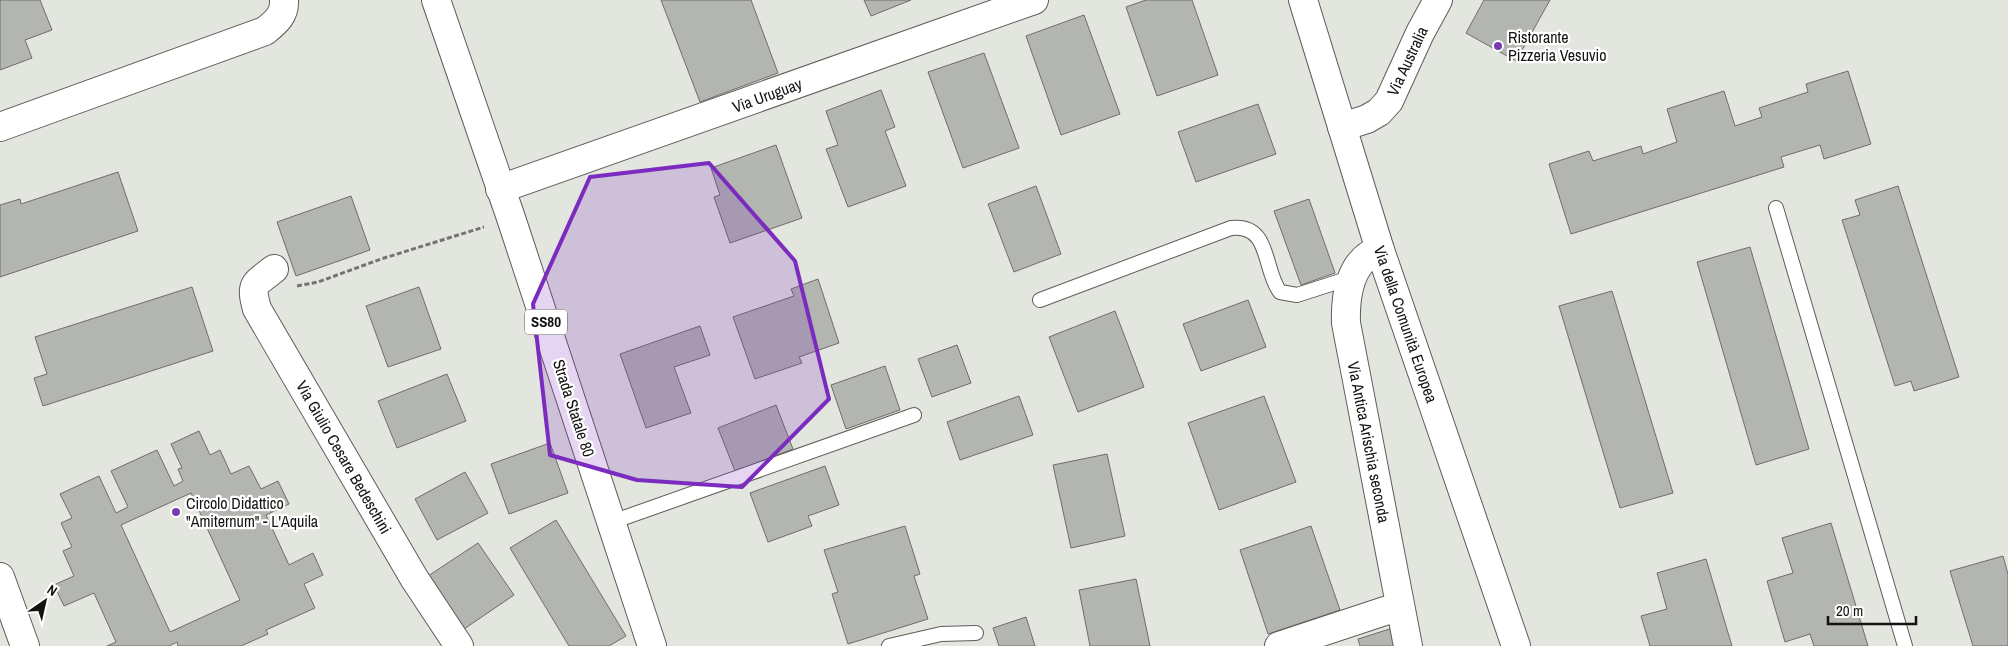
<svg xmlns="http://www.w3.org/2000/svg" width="2008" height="646" viewBox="0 0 2008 646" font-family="'Archivo Narrow',sans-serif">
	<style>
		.building { fill: #b3b5b0; stroke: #6d6e6a; fill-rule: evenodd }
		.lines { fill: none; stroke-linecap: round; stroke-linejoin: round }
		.lane-casing { stroke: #5c5e59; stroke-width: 16 }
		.street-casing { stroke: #5c5e59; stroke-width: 30 }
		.secondary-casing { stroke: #5c5e59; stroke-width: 30 }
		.primary-casing { stroke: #5c5e59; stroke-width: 30 }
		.path { stroke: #737370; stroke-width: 3; stroke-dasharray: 5 2.5; stroke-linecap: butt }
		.lane { stroke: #fff; stroke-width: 14 }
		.street { stroke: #fff; stroke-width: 28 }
		.secondary { stroke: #fff; stroke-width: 28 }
		.primary { stroke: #fff; stroke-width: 28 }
		.marked { fill: #7b2cbf; fill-opacity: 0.2; stroke: #7b2cbf; stroke-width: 4; stroke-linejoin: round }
		.poi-dot { fill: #763db3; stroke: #fff; stroke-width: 2 }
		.labels { text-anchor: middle; stroke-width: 4.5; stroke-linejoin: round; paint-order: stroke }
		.shield { fill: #fff; stroke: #5a5a58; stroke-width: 1 }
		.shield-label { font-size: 15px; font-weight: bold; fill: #131311 }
		.poi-label { font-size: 16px; fill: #131311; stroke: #fff; text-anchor: start }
		.street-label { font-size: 16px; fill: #131311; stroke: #fff }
	</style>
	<rect width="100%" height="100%" fill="#e3e5df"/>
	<path class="building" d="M 0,0 L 40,0 L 52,30 L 25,40 L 32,58 L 0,70 Z
		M 661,0 L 751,0 L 778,73 L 700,102 Z
		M 864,0 L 911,0 L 871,16 Z
		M 1146,0 L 1192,0 L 1218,75 L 1157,96 L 1126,7 Z
		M 1484,0 L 1550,0 L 1516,61 L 1466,33 Z
		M 1084,15 L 1120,114 L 1061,135 L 1026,36 Z
		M 984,53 L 1019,148 L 963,168 L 928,72 Z
		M 1848,71 L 1871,144 L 1824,159 L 1820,145 L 1781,157 L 1784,167 L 1571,234 L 1549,164 L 1589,151 L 1593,161 L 1641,146 L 1643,154 L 1677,142 L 1667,109 L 1724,91 L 1735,126 L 1762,117 L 1759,108 L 1808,92 L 1806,84 Z
		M 881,90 L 895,127 L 885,131 L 906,186 L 848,207 L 826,149 L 838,145 L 826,111 Z
		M 1258,104 L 1276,154 L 1196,182 L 1178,132 Z
		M 776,145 L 802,218 L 730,243 L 714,197 L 720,195 L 711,168 Z
		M 118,172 L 138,231 L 0,277 L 0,205 L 20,199 L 21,204 Z
		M 1036,186 L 1061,254 L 1014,272 L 988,204 Z
		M 1898,186 L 1959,377 L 1914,391 L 1911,381 L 1895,386 L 1842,220 L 1860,215 L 1855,200 Z
		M 351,196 L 370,250 L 296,276 L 277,222 Z
		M 1309,199 L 1335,273 L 1301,285 L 1274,211 Z
		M 1750,247 L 1809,449 L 1756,465 L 1697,262 Z
		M 818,279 L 839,343 L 799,357 L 802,363 L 755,379 L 733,317 L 794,296 L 791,289 Z
		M 192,287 L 213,351 L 43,406 L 34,378 L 47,374 L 35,337 Z
		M 419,287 L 441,349 L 388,367 L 366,306 Z
		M 1612,291 L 1673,493 L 1620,508 L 1559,306 Z
		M 1248,300 L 1266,347 L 1201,371 L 1183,324 Z
		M 1115,311 L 1144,387 L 1078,412 L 1049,337 Z
		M 700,326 L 710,355 L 674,367 L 691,413 L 646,428 L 620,354 Z
		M 957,345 L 971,383 L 932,397 L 918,359 Z
		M 885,366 L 900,410 L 846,429 L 831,385 Z
		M 447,374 L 466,421 L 397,448 L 378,401 Z
		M 1019,396 L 1033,435 L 960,460 L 947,422 Z
		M 1264,396 L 1296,482 L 1219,510 L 1188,423 Z
		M 776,405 L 793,449 L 735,471 L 718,428 Z
		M 199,431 L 210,455 L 220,450 L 231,474 L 249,466 L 261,489 L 278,481 L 289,504 L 266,515 L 289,565 L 313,553 L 323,575 L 304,584 L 315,608 L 266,630 L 268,634 L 241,646 L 178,646 L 177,642 L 169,646 L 107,646 L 116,642 L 94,593 L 64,606 L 54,585 L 74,576 L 63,551 L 72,547 L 61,523 L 72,518 L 60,494 L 99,476 L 116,513 L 128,507 L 111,471 L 157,450 L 174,486 L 183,481 L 178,469 L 182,468 L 171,444 ZM 191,493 L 240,600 L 170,632 L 121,525 Z
		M 550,443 L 568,493 L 509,514 L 491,464 Z
		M 1107,454 L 1125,536 L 1071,548 L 1053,465 Z
		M 825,466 L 839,505 L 808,516 L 812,526 L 768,542 L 750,493 Z
		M 465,472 L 488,513 L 437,540 L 415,499 Z
		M 556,520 L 626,636 L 609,646 L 569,646 L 510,548 Z
		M 1831,523 L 1868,646 L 1814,646 L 1810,634 L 1785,642 L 1767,581 L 1793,573 L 1782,538 Z
		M 905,526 L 920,574 L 914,576 L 928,619 L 848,644 L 832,594 L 838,592 L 824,550 Z
		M 1311,526 L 1340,610 L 1268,634 L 1240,550 Z
		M 478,543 L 514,595 L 464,629 L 428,576 Z
		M 2003,556 L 2008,574 L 2008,646 L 1973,646 L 1950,571 Z
		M 1706,559 L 1732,646 L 1650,646 L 1641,616 L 1667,609 L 1657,573 Z
		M 1136,579 L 1150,646 L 1090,646 L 1079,590 Z
		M 1026,617 L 1035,646 L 999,646 L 993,628 Z
		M 1396,627 L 1400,646 L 1360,646 L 1358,639 Z"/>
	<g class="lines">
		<g class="lane-casing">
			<path id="lane" d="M 1776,208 L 1905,646
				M 1040,300 L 1231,228 C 1271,223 1263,270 1280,292 L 1297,295 L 1353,277
				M 612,522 L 914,415
				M 889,646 L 941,634 L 976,633"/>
		</g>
		<g class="street-casing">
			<path id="street" d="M 0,127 L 265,31 C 276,22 285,15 284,0
				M 1342,127 L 1367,119 L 1379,112 L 1389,101 L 1420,33 L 1438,0
				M 500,189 L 1034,0
				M 1380,250 C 1350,259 1345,296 1346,323 L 1408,646
				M 274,269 C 254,285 250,283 257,309 L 414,578 L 459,646
				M 0,577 L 25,646
				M 1279,646 L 1400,606"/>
		</g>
		<g class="secondary-casing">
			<path id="secondary" d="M 1303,0 L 1380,250 L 1516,646"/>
		</g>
		<g class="primary-casing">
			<path id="primary" d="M 436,0 L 511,218 L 652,646"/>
		</g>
		<path class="path" d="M 297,286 L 318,282 L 381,259 L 484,227"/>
		<use href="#lane" class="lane"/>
		<use href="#street" class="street"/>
		<use href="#secondary" class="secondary"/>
		<use href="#primary" class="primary"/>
	</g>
	<path class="marked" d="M 709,163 L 795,261 L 829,399 L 742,487 L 637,480 L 550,455 L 533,304 L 590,177 Z"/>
	<g class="poi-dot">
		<circle cx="1498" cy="46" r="5"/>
		<circle cx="176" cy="512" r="5"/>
	</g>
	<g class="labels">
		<rect class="shield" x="525" y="309.5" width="42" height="25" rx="4"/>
		<g class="shield-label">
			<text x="546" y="327">SS80</text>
		</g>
		<g class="poi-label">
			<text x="1508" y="43">Ristorante<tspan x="1508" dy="18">Pizzeria Vesuvio</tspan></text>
			<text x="186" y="509">Circolo Didattico<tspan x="186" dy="18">"Amiternum" - L'Aquila</tspan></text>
		</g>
		<g class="street-label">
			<text transform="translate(1407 61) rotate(-65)" y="6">Via Australia</text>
			<text transform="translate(767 95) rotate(-20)" y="6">Via Uruguay</text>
			<text transform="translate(1406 324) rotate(71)" y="6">Via della Comunità Europea</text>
			<text transform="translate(574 408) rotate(72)" y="6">Strada Statale 80</text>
			<text transform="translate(1369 442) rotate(79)" y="6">Via Antica Arischia seconda</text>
			<text transform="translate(344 457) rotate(60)" y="6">Via Giulio Cesare Bedeschini</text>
		</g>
	</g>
	<g transform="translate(45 601) rotate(34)" stroke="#ffffff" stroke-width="4" paint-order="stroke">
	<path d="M0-4L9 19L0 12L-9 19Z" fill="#131311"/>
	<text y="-8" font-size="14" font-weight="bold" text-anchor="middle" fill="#131311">N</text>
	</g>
	<path d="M1828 616v8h88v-8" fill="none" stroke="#131311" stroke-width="2.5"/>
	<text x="1836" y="616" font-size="15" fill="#131311" stroke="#ffffff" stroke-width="4" paint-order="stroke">20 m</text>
</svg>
